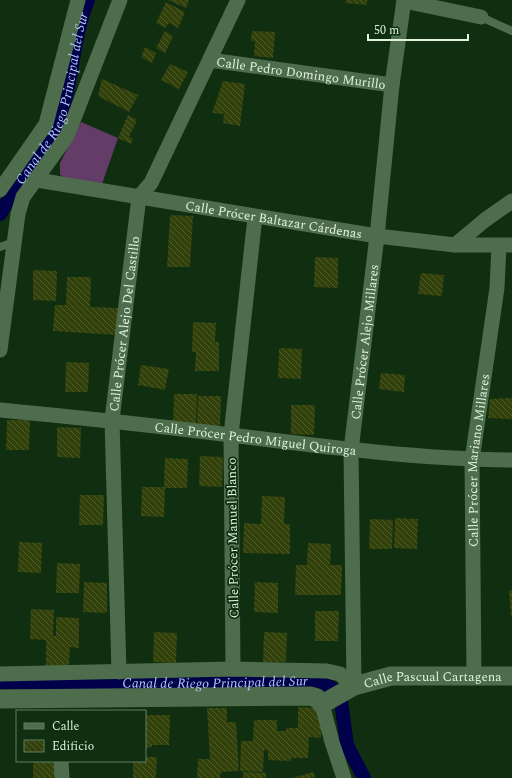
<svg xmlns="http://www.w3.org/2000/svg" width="512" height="778" viewBox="0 0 512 778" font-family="Spectral,serif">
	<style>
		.grass { fill: #643c68 }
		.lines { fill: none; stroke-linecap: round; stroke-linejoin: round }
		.canal { stroke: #00004b; stroke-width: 14 }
		.building { fill: url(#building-back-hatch) }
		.service { stroke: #4e6d4d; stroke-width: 8 }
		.minor { stroke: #4e6d4d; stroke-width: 15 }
		.tertiary { stroke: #4e6d4d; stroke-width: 19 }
		.labels { text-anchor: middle; stroke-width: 3.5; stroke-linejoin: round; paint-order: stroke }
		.street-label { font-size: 13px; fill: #e0f2df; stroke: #102e10 }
		.water-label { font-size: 14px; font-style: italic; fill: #b1c7f1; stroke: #102e10 }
	</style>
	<defs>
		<pattern id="building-back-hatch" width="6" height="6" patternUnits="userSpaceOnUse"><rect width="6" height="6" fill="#32400a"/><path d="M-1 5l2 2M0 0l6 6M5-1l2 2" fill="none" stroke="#4f5c2d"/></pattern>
	</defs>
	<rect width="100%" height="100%" fill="#102e10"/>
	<path class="grass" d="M 81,122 L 118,138 L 102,184 L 66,178 L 60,175 L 60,163 Z"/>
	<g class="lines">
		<g class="canal">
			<path id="s1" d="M 0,214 C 11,196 21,177 34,160 C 43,146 53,138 59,122 C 73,83 72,39 88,0"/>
			<path id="s2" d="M 0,682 L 215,683 L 316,680 L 332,688 L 341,701 L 347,745 L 364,778"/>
		</g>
	</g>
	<path class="building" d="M 168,0 L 189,0 L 186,8 Z
		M 346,0 L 367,0 L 367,5 L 345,3 Z
		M 166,2 L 185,12 L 178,28 L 169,23 L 165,28 L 156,23 Z
		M 165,31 L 173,36 L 165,53 L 156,48 Z
		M 252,31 L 275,32 L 273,58 L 254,56 L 255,41 L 251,41 Z
		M 145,47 L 156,53 L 152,63 L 141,57 Z
		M 170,64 L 188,72 L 179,89 L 161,80 Z
		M 102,79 L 138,95 L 129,112 L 98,96 Z
		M 223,81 L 245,84 L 240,126 L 223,123 L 224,114 L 212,113 Z
		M 128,115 L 137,120 L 129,137 L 133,139 L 131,144 L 118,138 Z
		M 170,215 L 193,216 L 190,267 L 167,267 Z
		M 315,257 L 338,258 L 338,288 L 314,287 Z
		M 33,270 L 57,271 L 56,301 L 33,300 Z
		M 421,273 L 444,275 L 442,296 L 418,294 Z
		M 67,277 L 91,277 L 90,307 L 119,308 L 117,335 L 53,331 L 55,305 L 66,305 Z
		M 193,322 L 216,323 L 215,342 L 219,342 L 219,371 L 195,371 L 196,352 L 192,352 Z
		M 279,348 L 302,349 L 301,379 L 278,378 Z
		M 66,362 L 89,363 L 88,392 L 65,392 Z
		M 141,365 L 169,369 L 165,390 L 138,385 Z
		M 381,373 L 405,375 L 404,392 L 379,389 Z
		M 174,394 L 197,394 L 196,424 L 173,424 Z
		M 198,396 L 221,396 L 220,426 L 197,426 Z
		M 512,398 L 512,419 L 488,418 L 490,399 Z
		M 291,405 L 315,405 L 314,435 L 291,434 Z
		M 7,420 L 30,420 L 29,450 L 6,450 Z
		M 57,427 L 81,428 L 80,458 L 57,457 Z
		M 200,456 L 223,457 L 222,487 L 199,486 Z
		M 165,458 L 188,459 L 187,488 L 165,488 L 164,517 L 141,516 L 142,487 L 164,487 Z
		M 80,495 L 104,495 L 103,525 L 79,525 Z
		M 262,496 L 285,497 L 284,524 L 290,524 L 290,554 L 243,553 L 244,523 L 261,524 Z
		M 395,518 L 418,519 L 417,549 L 394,548 Z
		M 370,519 L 393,520 L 392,549 L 369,549 Z
		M 19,542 L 42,543 L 41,573 L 18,572 Z
		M 308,543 L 331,544 L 330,565 L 342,565 L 341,595 L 295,595 L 296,565 L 307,565 Z
		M 57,563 L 80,564 L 79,593 L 56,593 Z
		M 84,582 L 107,583 L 107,613 L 83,612 Z
		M 255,582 L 278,583 L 278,613 L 254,612 Z
		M 509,590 L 512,590 L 512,617 L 511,616 Z
		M 31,609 L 54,610 L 53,636 L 56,636 L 56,617 L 79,618 L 79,648 L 70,647 L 69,666 L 46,666 L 46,640 L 30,639 Z
		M 315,611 L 339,611 L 338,641 L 315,641 Z
		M 154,632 L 177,633 L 176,663 L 153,662 Z
		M 264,632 L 287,633 L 286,662 L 263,662 Z
		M 298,707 L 321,708 L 321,738 L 309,737 L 308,758 L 291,758 L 291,761 L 268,760 L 268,750 L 264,750 L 263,772 L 240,771 L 241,741 L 253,741 L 254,720 L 277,720 L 277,731 L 286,731 L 286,728 L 298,728 Z
		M 207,708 L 227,708 L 227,722 L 236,722 L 239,771 L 221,772 L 220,778 L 197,778 L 198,759 L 210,759 Z
		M 145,711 L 147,711 L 147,715 L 170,715 L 169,745 L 152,745 L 152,747 L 145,748 Z
		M 145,757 L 157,757 L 156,778 L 133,778 L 133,761 L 145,761 Z
		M 33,761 L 57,761 L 56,778 L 33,778 Z
		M 243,772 L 266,773 L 266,778 L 243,778 Z
		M 314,772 L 315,778 L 292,778 Z"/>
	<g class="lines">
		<path class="service" d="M 481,17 L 512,31
			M 0,247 L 14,242"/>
		<g class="minor">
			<path d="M 404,1 L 481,17"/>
			<path id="s3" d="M 210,60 L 392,85"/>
			<path id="s4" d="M 37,180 L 377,236 L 455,245 L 512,245"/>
			<path d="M 0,190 L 46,124 L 78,0"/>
			<path d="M 455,245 L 485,220 L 512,201"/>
			<path d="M 0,350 L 18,214 L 23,197 L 67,136 L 120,0"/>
			<path id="s5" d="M 0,410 C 74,417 149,425 223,434 C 319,446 415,459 512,460"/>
			<path d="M 233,669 L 231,435 L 255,217"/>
			<path id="s6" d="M 119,672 L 112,420 L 139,197 L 151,183 L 238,0"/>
			<path d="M 0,674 L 233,669 L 327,671 L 340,674 L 354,686"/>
			<path id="s7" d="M 474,676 L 472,460 L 497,288 L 499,246"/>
			<path id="s8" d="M 354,686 L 351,450 L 377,236 L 392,85 L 404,0"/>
			<path d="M 324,703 L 322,704 L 332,742 L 344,778"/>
			<path d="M 61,761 L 62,778"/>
		</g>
		<g class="tertiary">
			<path d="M 0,699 L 310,696 L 317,698 L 322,704"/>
			<path id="s9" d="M 324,703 L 354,686 L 391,676 L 512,676"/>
		</g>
	</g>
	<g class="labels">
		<g class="street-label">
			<text dy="5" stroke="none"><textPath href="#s3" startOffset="92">Calle Pedro Domingo Murillo</textPath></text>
			<text dy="5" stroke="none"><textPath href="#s4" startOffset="240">Calle Prócer Baltazar Cárdenas</textPath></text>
			<text dy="5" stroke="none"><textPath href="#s6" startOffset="349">Calle Prócer Alejo Del Castillo</textPath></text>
			<text dy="5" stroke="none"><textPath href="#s8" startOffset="345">Calle Prócer Alejo Millares</textPath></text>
			<text dy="5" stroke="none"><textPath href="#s5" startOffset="257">Calle Prócer Pedro Miguel Quiroga</textPath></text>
			<text dy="5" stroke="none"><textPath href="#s7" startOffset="216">Calle Prócer Mariano Millares</textPath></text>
			<text transform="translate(232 538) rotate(-91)" y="5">Calle Prócer Manuel Blanco</text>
			<text dy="5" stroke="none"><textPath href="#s9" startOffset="114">Calle Pascual Cartagena</textPath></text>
		</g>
		<g class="water-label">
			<text dy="5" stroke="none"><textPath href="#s1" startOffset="129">Canal de Riego Principal del Sur</textPath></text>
			<text dy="5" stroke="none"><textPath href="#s2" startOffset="215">Canal de Riego Principal del Sur</textPath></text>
		</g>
	</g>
	<rect x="16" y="710" width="130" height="52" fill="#102e10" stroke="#637c63"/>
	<rect x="24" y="723" width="20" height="6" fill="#4e6d4d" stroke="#637c63"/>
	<text x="52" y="730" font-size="12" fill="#e0f2df">Calle</text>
	<rect x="24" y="740" width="20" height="12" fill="url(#building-back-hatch)" stroke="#637c63"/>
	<text x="52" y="750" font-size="12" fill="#e0f2df">Edificio</text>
	<path d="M368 34v6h100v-6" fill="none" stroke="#e0f2df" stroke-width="2"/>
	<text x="374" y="34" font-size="12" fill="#e0f2df" stroke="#102e10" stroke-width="3" paint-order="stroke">50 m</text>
</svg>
